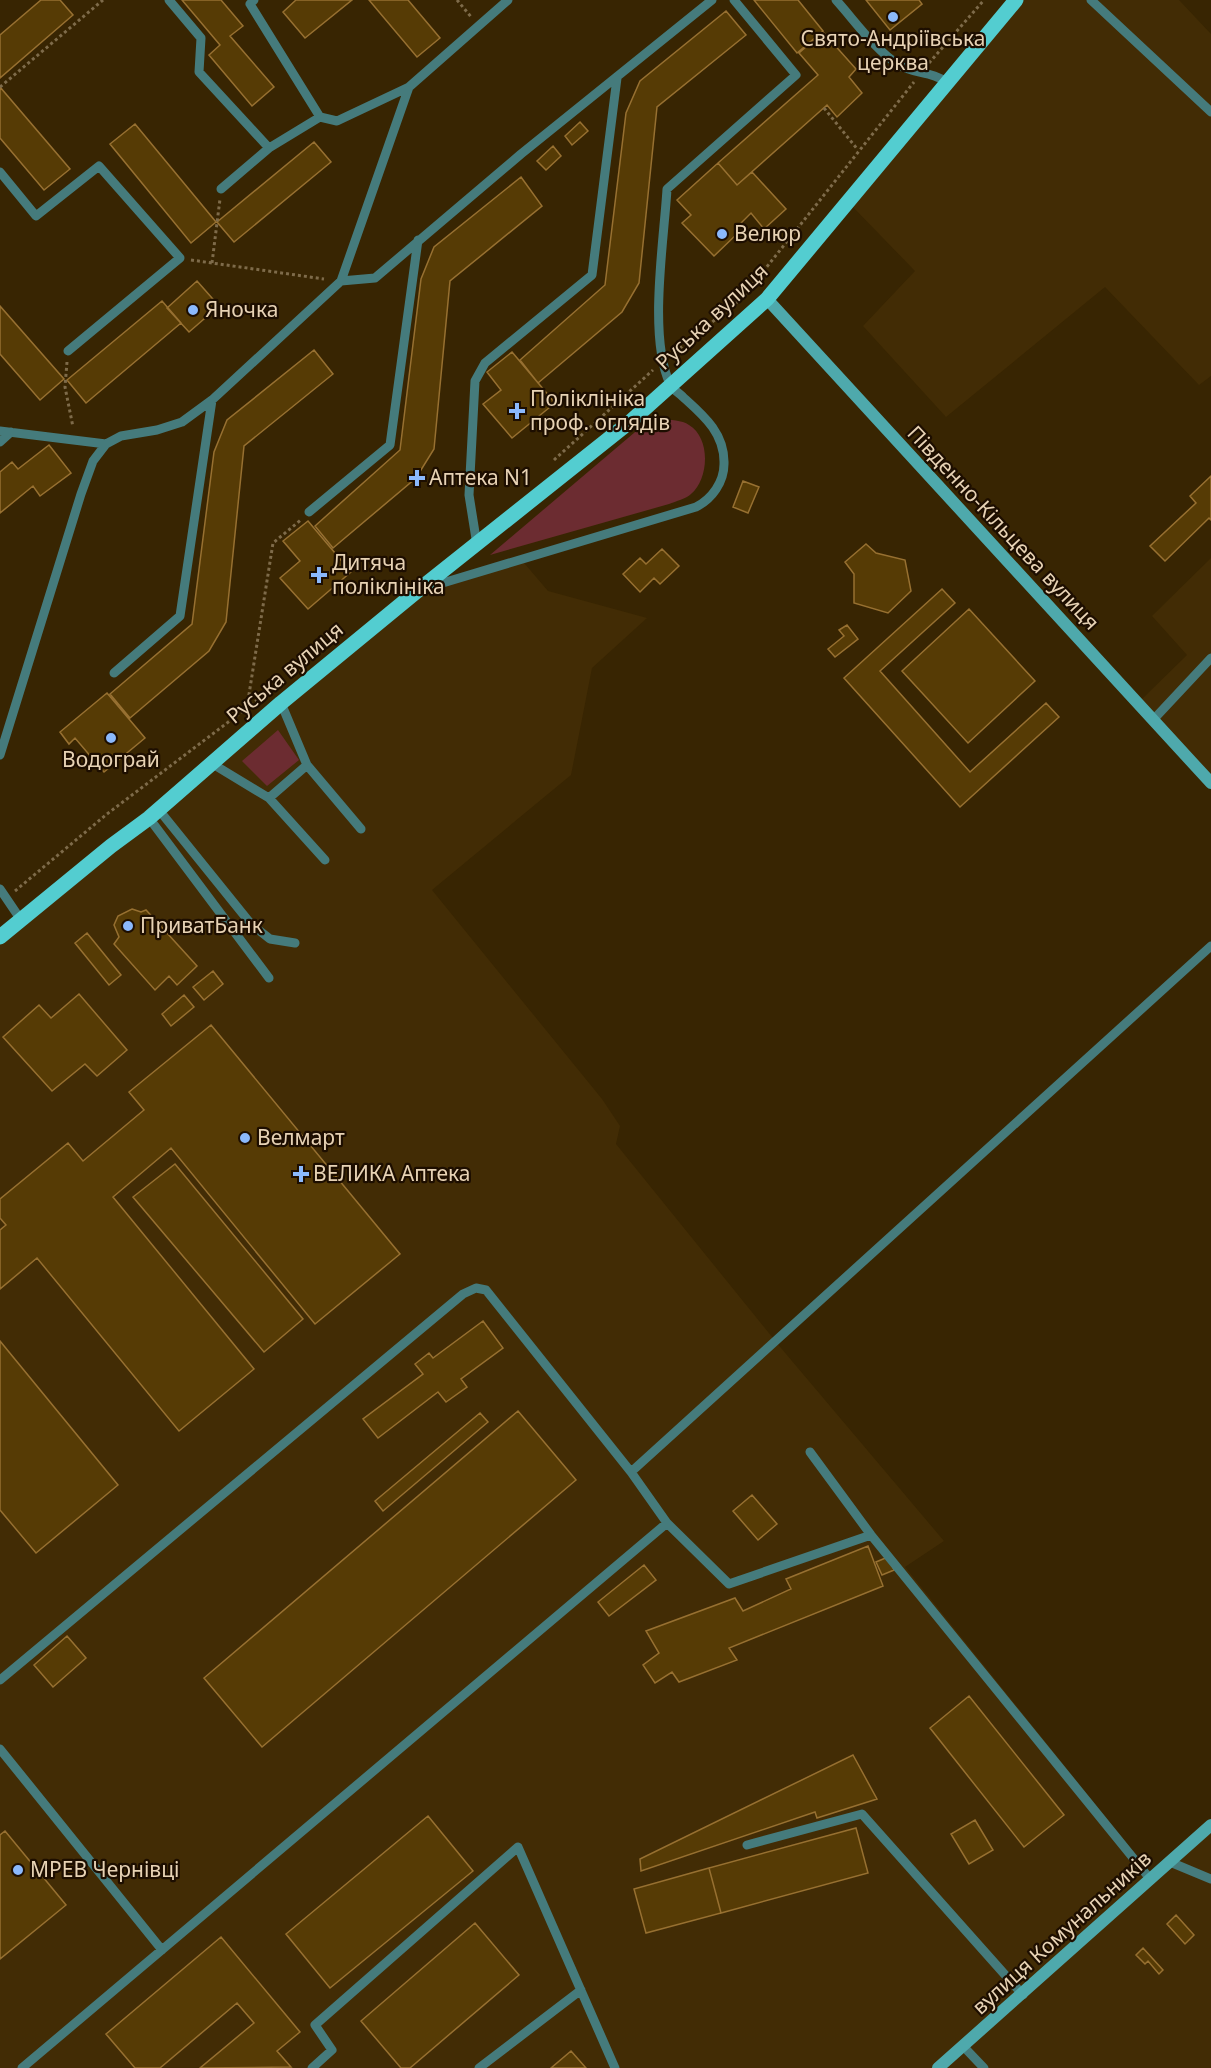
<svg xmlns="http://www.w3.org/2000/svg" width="1211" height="2068" viewBox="0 0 1211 2068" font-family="'Noto Sans',sans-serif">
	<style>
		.built { fill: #422c05 }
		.green { fill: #6c2c31 }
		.building { fill: #563b05; stroke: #977031; stroke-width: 1.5 }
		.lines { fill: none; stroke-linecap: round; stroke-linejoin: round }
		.path { stroke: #7e6b4a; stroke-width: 3; stroke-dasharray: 3 3; stroke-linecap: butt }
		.lane { stroke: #457b7c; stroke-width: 9 }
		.secondary { stroke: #4ea9ac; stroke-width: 12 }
		.primary { stroke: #53cdd0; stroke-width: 15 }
		.poi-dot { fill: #8bb9fc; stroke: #1d0e00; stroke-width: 2 }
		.labels { text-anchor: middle; stroke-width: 4.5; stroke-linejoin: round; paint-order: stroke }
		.poi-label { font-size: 21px; fill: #e7d2b4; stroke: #1d0e00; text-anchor: start }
		.street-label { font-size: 21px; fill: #e7d2b4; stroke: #1d0e00 }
	</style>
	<rect width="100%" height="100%" fill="#382502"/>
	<path class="built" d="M 1016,0 L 1179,0 L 1211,34 L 1211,376 L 1199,385 L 1105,287 L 946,417 L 863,326 L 915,271 L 850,204 Z
		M 519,557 L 548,591 L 647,618 L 592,668 L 571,775 L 432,890 L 602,1099 L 620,1126 L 616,1144 L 781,1348 L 944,1541 L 905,1567 L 1157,1881 L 1211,1832 L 1211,2068 L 0,2068 L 0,931 L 412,589 Z
		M 1211,558 L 1211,777 L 1140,701 L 1187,655 L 1152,616 Z"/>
	<path class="green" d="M 661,419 C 670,420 682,420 689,425 C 711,438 709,479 691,494 C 686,499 676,501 669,504 L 490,555 L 641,427 Z
		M 278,730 L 299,760 L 267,786 L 242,761 Z"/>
	<path class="building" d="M 41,0 L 60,0 L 73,15 L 0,78 L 0,35 Z
		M 182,0 L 221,0 L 243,26 L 230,36 L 274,87 L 252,106 L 209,55 L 220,45 Z
		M 296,0 L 352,0 L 305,38 L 283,12 Z
		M 369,0 L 408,0 L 440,38 L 417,57 Z
		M 754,0 L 798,0 L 823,31 L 797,53 Z
		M 866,0 L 919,0 L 922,4 L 890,30 Z
		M 726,11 L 746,35 L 657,107 L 639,283 L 622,312 L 538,383 L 520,360 L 605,285 L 626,113 L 640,81 Z
		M 823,32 L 856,69 L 849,77 L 862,93 L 837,117 L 827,105 L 737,185 L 718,163 L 818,75 L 799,53 Z
		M 0,87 L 70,169 L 44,190 L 0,138 Z
		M 580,122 L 588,131 L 572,145 L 565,136 Z
		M 135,124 L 216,222 L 191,243 L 110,144 Z
		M 314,142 L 331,162 L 234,242 L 217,222 Z
		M 553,146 L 561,156 L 546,170 L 537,161 Z
		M 718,163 L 737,185 L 752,172 L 786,209 L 764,229 L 751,213 L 736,228 L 739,232 L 714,256 L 682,223 L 691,215 L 677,200 Z
		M 521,177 L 542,206 L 450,281 L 434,449 L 416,478 L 333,548 L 315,526 L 400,450 L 421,279 L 434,247 Z
		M 197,281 L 219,306 L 189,332 L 167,308 Z
		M 162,301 L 181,323 L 86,403 L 67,380 Z
		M 0,306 L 64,379 L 40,400 L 0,354 Z
		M 314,350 L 333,374 L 244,446 L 226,622 L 209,651 L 130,718 L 110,694 L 192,624 L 214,452 L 227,420 Z
		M 512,352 L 555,403 L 512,438 L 483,404 L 501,390 L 487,372 Z
		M 49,445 L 71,473 L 40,496 L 33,486 L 0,513 L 0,472 L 12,462 L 18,469 Z
		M 1211,476 L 1211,520 L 1209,518 L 1165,561 L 1150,546 L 1196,503 L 1190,496 Z
		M 743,481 L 759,487 L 748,513 L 733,507 Z
		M 308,521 L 351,572 L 308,609 L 280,578 L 300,561 L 283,541 Z
		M 866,544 L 876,553 L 905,560 L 911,591 L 888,613 L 854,603 L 854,574 L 845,562 Z
		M 662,549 L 679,566 L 660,584 L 654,578 L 640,592 L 623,574 L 640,558 L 646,564 Z
		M 942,589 L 955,603 L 880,671 L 970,772 L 1046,703 L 1059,717 L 960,807 L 844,678 Z
		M 969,609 L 1035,681 L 968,743 L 902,671 Z
		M 847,625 L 858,639 L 835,657 L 828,649 L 844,636 L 839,630 Z
		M 107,693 L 145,738 L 104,772 L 75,738 L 69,744 L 60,732 Z
		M 132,909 L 141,912 L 146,910 L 197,966 L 177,985 L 169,976 L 155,990 L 114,944 L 119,937 L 114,925 L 118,916 Z
		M 87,933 L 121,975 L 109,985 L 75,943 Z
		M 213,971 L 223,984 L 204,1000 L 193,987 Z
		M 79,994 L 127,1050 L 97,1076 L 85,1064 L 52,1091 L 3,1037 L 39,1005 L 51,1018 Z
		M 184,995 L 194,1007 L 171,1026 L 162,1014 Z
		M 211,1025 L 400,1254 L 315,1324 L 171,1148 L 113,1197 L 254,1369 L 179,1431 L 37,1258 L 0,1289 L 0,1230 L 6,1225 L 0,1218 L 0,1199 L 68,1143 L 83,1161 L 144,1110 L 129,1092 Z
		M 175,1164 L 303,1319 L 264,1352 L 133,1197 Z
		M 483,1321 L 503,1348 L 461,1379 L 467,1387 L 446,1402 L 438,1392 L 378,1438 L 363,1419 L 423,1374 L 415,1364 L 429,1353 L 433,1358 Z
		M 0,1341 L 118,1485 L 36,1553 L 0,1510 Z
		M 518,1411 L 576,1480 L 262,1747 L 204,1678 Z
		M 480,1413 L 488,1422 L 383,1511 L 375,1501 Z
		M 752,1495 L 777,1524 L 758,1540 L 733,1511 Z
		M 868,1546 L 883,1586 L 729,1648 L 737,1660 L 679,1682 L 672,1672 L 655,1683 L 643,1665 L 659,1653 L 646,1631 L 735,1598 L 743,1611 L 791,1589 L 786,1579 Z
		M 888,1557 L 894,1570 L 882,1575 L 876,1562 Z
		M 644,1565 L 656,1580 L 609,1616 L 598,1602 Z
		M 67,1636 L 86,1658 L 53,1687 L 34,1665 Z
		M 969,1696 L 1064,1815 L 1024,1847 L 930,1728 Z
		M 853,1755 L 877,1799 L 817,1818 L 815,1812 L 641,1871 L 640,1859 Z
		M 428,1816 L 473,1871 L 330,1988 L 286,1934 Z
		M 975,1820 L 993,1850 L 969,1864 L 951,1834 Z
		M 856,1828 L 868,1873 L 721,1913 L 709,1868 Z
		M 5,1831 L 66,1905 L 0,1959 L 0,1835 Z
		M 709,1868 L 721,1913 L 646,1933 L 634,1889 Z
		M 1176,1915 L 1194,1935 L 1185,1944 L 1167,1924 Z
		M 475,1923 L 519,1975 L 410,2068 L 401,2068 L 361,2021 Z
		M 221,1937 L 300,2032 L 277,2051 L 291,2067 L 200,2068 L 254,2023 L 237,2003 L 160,2068 L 135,2068 L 106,2034 Z
		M 1143,1948 L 1163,1970 L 1159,1974 L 1148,1961 L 1145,1964 L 1136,1955 Z
		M 571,2051 L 586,2068 L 551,2068 Z"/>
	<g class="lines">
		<path class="path" d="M 457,0 L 472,18
			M 929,63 L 984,0
			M 0,87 L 103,0
			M 824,108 L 858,150
			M 191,260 L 324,279
			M 212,263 L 220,199
			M 675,352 L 742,298 L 914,82
			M 67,362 L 65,387 L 73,427
			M 554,460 L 653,370
			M 247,707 L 273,543 L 302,519
			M 15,891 L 107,814 L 260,698"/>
		<path class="lane" d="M 169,0 L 201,38 L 199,72 L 269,148
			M 254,0 L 250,4 L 320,117
			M 836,0 C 855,21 875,50 899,65 C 914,74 932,71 948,83
			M 1091,0 L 1211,112
			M 0,172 L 36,216 L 99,166 L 180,258 L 68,351
			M 221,189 L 269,148 L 320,117 L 337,121 L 409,87 L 508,0
			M 341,281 L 409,87
			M 0,431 L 106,444
			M 0,442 L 11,432
			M 309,512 L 390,445 L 418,240
			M 477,545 L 469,495 L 475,381 L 485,363 L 592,275 L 617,78
			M 426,588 L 696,507 C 712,499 724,482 724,464 C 725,433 703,415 683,397 C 679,393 672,389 670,384 C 648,337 664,241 667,189 L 796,75 L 734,0
			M 114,673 L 180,616 L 212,400
			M 281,703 L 307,765 L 361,829
			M 1153,720 L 1211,658
			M 0,755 L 81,494 L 93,461 L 106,444 L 121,436 L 157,430 L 182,422 L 212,400 L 341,281 L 375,278 L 521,154 L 712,0
			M 211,763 L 269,798 L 325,860
			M 269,798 L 307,765
			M 159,810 L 251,924 L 270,939 L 295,943
			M 149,818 L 269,978
			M 0,889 L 21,920
			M 810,1452 L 871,1535 L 1151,1880
			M 667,1523 L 729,1584 L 871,1535
			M 0,1680 L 463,1294 L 476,1288 L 486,1290 L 631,1472
			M 0,1749 L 162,1950
			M 747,1845 L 862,1814 L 1023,1995
			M 1170,1862 L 1211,1879
			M 963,2046 L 984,2068
			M 22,2068 L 667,1523 L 631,1472 L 1211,946
			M 312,2068 L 332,2050 L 315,2025 L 518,1847 L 615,2068
			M 479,2068 L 581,1990"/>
		<path class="secondary" d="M 767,299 L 1211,783
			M 938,2068 L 1211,1825"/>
		<path class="primary" d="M 0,937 L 111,846 L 149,818 L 281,703 L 416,592 L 631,421 L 767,299 L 1016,0"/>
	</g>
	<g class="poi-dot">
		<circle cx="893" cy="17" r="6"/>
		<circle cx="722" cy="234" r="6"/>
		<circle cx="193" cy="310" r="6"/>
		<path d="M514 402h6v6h6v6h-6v6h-6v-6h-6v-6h6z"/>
		<path d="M414 469h6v6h6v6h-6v6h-6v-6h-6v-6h6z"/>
		<path d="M316 566h6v6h6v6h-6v6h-6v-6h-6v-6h6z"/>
		<circle cx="111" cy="738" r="6"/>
		<circle cx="128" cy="926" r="6"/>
		<circle cx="245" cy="1138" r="6"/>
		<path d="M298 1165h6v6h6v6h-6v6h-6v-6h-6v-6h6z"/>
		<circle cx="18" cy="1870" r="6"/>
	</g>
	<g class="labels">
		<g class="poi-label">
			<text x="893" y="46" text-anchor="middle">Свято-Андріївська<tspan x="893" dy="24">церква</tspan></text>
			<text x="734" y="241">Велюр</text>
			<text x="205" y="317">Яночка</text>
			<text x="530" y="406">Поліклініка<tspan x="530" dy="24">проф. оглядів</tspan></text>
			<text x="429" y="485">Аптека N1</text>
			<text x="332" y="570">Дитяча<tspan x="332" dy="24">поліклініка</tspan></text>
			<text x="111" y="767" text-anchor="middle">Водограй</text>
			<text x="140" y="933">ПриватБанк</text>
			<text x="257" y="1145">Велмарт</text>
			<text x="313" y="1181">ВЕЛИКА Аптека</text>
			<text x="30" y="1877">МРЕВ Чернівці</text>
		</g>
		<g class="street-label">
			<text transform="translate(712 317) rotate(-43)" y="7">Руська вулиця</text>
			<text transform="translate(1003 528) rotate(47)" y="7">Південно-Кільцева вулиця</text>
			<text transform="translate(285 673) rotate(-40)" y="7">Руська вулиця</text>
			<text transform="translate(1062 1933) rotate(-42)" y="7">вулиця Комунальників</text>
		</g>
	</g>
</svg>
